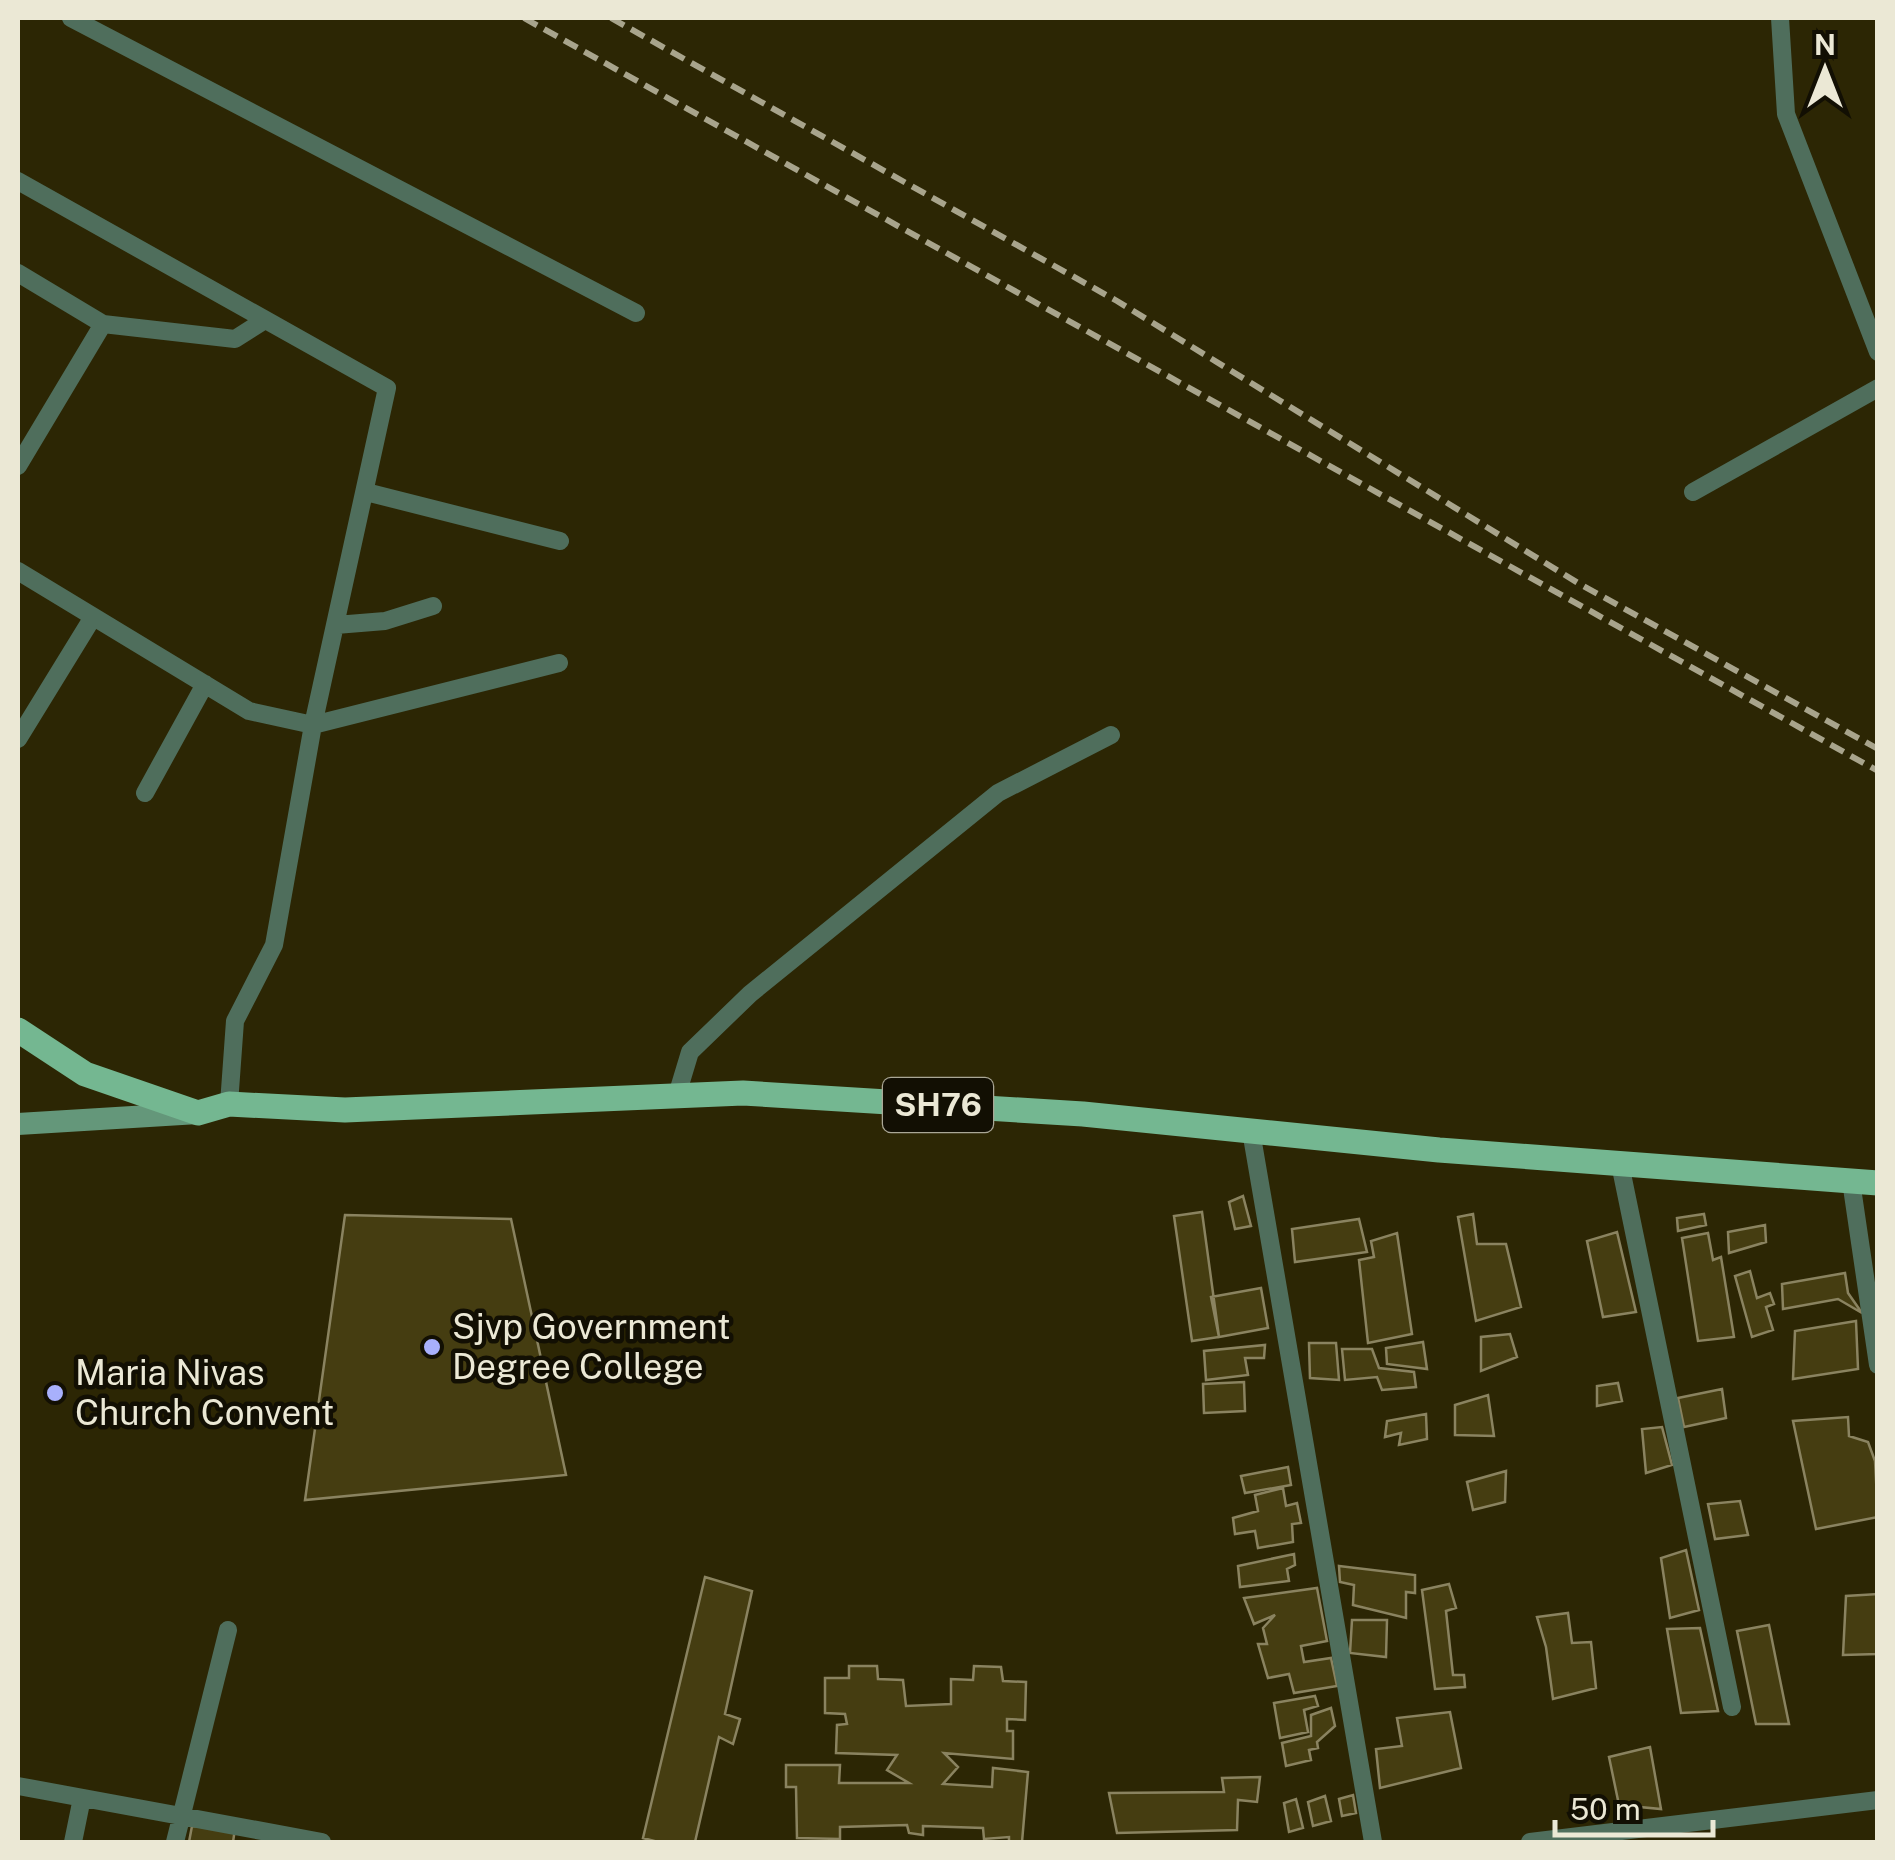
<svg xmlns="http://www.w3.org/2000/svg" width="1895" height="1860" viewBox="0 0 1895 1860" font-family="'Public Sans',sans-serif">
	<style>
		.building { fill: #453d11; stroke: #8a8360; stroke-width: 2.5 }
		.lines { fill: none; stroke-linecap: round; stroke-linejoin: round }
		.street { stroke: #4f6e5c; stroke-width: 18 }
		.secondary { stroke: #64977a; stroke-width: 22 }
		.primary { stroke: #74b791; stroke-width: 25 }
		.rail { stroke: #a8a48c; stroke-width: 6; stroke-dasharray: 15 8; stroke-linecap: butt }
		.poi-dot { fill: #a8b0fc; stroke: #120f03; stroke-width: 4 }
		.labels { text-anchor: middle; stroke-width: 9; stroke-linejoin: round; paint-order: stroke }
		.shield { fill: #120f03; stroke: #aaa796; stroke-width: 2.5 }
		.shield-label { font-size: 32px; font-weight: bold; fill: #ebe8d5 }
		.poi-label { font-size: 35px; fill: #ebe8d5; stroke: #120f03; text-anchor: start }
	</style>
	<rect width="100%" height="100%" fill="#2c2604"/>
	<path class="building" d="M 1243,1196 L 1251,1226 L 1235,1229 L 1229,1202 Z
		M 1202,1212 L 1219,1337 L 1192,1341 L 1174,1216 Z
		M 1473,1214 L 1477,1244 L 1506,1244 L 1521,1307 L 1476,1321 L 1458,1217 Z
		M 1704,1214 L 1706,1225 L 1678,1231 L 1677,1218 Z
		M 345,1215 L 511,1219 L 566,1475 L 305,1500 Z
		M 1359,1219 L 1367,1252 L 1295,1262 L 1292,1229 Z
		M 1765,1225 L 1766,1242 L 1729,1253 L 1728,1232 Z
		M 1617,1232 L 1636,1312 L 1603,1317 L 1587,1241 Z
		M 1397,1233 L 1412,1334 L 1368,1343 L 1359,1260 L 1374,1257 L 1371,1241 Z
		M 1708,1233 L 1713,1260 L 1721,1257 L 1734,1337 L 1698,1341 L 1682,1238 Z
		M 1750,1271 L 1757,1298 L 1770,1293 L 1774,1304 L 1766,1307 L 1773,1330 L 1752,1337 L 1735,1276 Z
		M 1845,1273 L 1848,1293 L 1862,1313 L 1838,1299 L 1783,1309 L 1782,1284 Z
		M 1261,1288 L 1268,1328 L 1219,1337 L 1211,1297 Z
		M 1856,1321 L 1858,1369 L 1793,1379 L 1795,1331 Z
		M 1510,1334 L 1517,1357 L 1481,1371 L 1481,1337 Z
		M 1423,1342 L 1427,1369 L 1387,1364 L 1386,1348 Z
		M 1309,1343 L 1336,1343 L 1339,1380 L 1310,1378 Z
		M 1265,1345 L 1264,1358 L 1245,1358 L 1248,1375 L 1206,1380 L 1204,1351 Z
		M 1342,1349 L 1372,1349 L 1379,1368 L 1414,1372 L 1416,1387 L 1382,1390 L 1377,1377 L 1345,1380 Z
		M 1244,1382 L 1245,1411 L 1204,1413 L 1203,1384 Z
		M 1618,1383 L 1622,1401 L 1597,1406 L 1597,1386 Z
		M 1722,1389 L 1726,1418 L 1684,1427 L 1678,1398 Z
		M 1488,1395 L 1494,1436 L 1455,1435 L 1455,1405 Z
		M 1426,1414 L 1427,1439 L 1399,1445 L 1401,1433 L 1385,1437 L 1387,1421 Z
		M 1848,1417 L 1849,1436 L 1868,1442 L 1875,1461 L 1878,1517 L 1816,1529 L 1793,1421 Z
		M 1662,1427 L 1672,1465 L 1646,1473 L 1642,1429 Z
		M 1288,1467 L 1291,1485 L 1245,1493 L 1241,1476 Z
		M 1506,1471 L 1505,1502 L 1473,1510 L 1467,1482 Z
		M 1283,1488 L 1286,1506 L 1297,1503 L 1301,1523 L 1292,1524 L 1293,1542 L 1258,1548 L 1255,1531 L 1235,1534 L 1233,1518 L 1258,1511 L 1255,1495 Z
		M 1740,1501 L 1748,1535 L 1715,1539 L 1708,1504 Z
		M 1686,1550 L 1699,1610 L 1670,1618 L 1661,1558 Z
		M 1294,1554 L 1295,1565 L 1287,1569 L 1289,1581 L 1240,1587 L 1238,1566 Z
		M 1339,1566 L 1415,1575 L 1415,1593 L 1406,1592 L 1406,1618 L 1353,1605 L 1354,1585 L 1340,1582 Z
		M 705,1577 L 752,1591 L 725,1714 L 740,1719 L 733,1744 L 719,1737 L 695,1842 L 658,1842 L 643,1838 Z
		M 1449,1584 L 1456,1608 L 1446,1611 L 1453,1675 L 1464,1675 L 1465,1687 L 1435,1689 L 1422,1590 Z
		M 1317,1588 L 1327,1641 L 1301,1646 L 1304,1662 L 1331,1658 L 1337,1686 L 1294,1693 L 1289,1674 L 1268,1678 L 1258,1644 L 1267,1644 L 1263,1628 L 1275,1615 L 1254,1624 L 1244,1598 Z
		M 1878,1594 L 1878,1654 L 1843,1655 L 1846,1596 Z
		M 1568,1613 L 1572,1643 L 1591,1642 L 1596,1688 L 1553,1699 L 1546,1647 L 1537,1617 Z
		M 1352,1620 L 1387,1620 L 1386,1657 L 1350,1653 Z
		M 1769,1625 L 1778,1670 L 1789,1724 L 1756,1724 L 1737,1631 Z
		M 1700,1628 L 1718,1711 L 1681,1713 L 1667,1629 Z
		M 849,1666 L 877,1666 L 878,1679 L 903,1680 L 906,1706 L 951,1704 L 951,1679 L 973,1680 L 974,1666 L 1001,1667 L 1003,1681 L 1026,1682 L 1025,1720 L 1007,1719 L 1007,1731 L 1013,1731 L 1013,1759 L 944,1753 L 958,1767 L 943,1784 L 992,1787 L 993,1768 L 1028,1772 L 1022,1842 L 1009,1842 L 1009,1837 L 984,1839 L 983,1828 L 923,1826 L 923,1835 L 909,1833 L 907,1825 L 840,1827 L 840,1839 L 797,1838 L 796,1787 L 786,1787 L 786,1765 L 840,1765 L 839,1783 L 909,1783 L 887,1770 L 897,1755 L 836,1753 L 837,1725 L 847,1724 L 845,1714 L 825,1713 L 825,1678 L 849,1678 Z
		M 1315,1696 L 1318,1706 L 1304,1710 L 1308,1732 L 1280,1738 L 1274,1703 Z
		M 1331,1708 L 1335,1726 L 1317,1742 L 1318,1748 L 1309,1750 L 1311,1760 L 1286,1766 L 1282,1743 L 1311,1736 L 1311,1715 Z
		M 1450,1712 L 1461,1768 L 1380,1788 L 1376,1749 L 1402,1746 L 1397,1718 Z
		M 1650,1747 L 1661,1809 L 1619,1805 L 1609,1757 Z
		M 1260,1777 L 1257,1802 L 1238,1800 L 1237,1830 L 1117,1833 L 1109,1793 L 1224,1792 L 1222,1778 Z
		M 1353,1795 L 1356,1813 L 1342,1816 L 1339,1799 Z
		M 1325,1796 L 1331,1821 L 1313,1826 L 1308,1802 Z
		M 1296,1799 L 1303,1828 L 1289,1832 L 1284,1803 Z
		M 192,1826 L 235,1829 L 233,1842 L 189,1842 Z"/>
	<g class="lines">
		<path class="street" d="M 71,18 L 636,313
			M 1780,18 L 1786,114 L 1878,352
			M 18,181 L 387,388 L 313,725 L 274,945 L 235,1021 L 229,1104
			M 18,273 L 103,324
			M 18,466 L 103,324 L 235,339 L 265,320
			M 366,492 L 560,541
			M 1693,492 L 1878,388
			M 18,571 L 249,711 L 313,725 L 559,663
			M 336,625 L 385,621 L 433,606
			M 18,739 L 93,617
			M 145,793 L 205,684
			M 677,1095 L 690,1052 L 750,994 L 998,793 L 1111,735
			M 1251,1131 L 1373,1842
			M 1620,1164 L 1732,1707
			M 1851,1181 L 1878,1365
			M 18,1786 L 322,1842
			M 73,1842 L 82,1798
			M 175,1842 L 228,1630
			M 1530,1842 L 1878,1800"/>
		<path class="secondary" d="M 18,1124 L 198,1113"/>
		<path class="primary" d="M 18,1030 L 85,1074 L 198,1113 L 229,1104 L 345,1110 L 743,1093 L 1083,1114 L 1439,1150 L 1878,1183"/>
		<path class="rail" d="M 524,18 L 1878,771
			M 611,18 L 1117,301 L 1578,583 L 1878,749"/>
	</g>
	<g class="poi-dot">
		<circle cx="432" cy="1347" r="10"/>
		<circle cx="55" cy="1393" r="10"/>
	</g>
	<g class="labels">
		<rect class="shield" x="883" y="1078" width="110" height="54" rx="8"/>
		<g class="shield-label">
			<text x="938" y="1116">SH76</text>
		</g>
		<g class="poi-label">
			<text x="452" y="1339">Sjvp Government<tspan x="452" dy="40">Degree College</tspan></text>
			<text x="75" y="1385">Maria Nivas<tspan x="75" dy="40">Church Convent</tspan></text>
		</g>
	</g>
	<rect width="1895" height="1860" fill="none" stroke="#ebe8d5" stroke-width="40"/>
	<g transform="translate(1825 70)" stroke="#120f03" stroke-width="8" paint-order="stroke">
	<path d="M0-8L18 38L0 25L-18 38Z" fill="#ebe8d5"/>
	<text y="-15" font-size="28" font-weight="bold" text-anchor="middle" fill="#ebe8d5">N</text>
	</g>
	<path d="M1555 1820v15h158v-15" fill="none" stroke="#ebe8d5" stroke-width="5"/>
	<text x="1570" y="1820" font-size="30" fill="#ebe8d5" stroke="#120f03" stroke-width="8" paint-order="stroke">50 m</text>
</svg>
